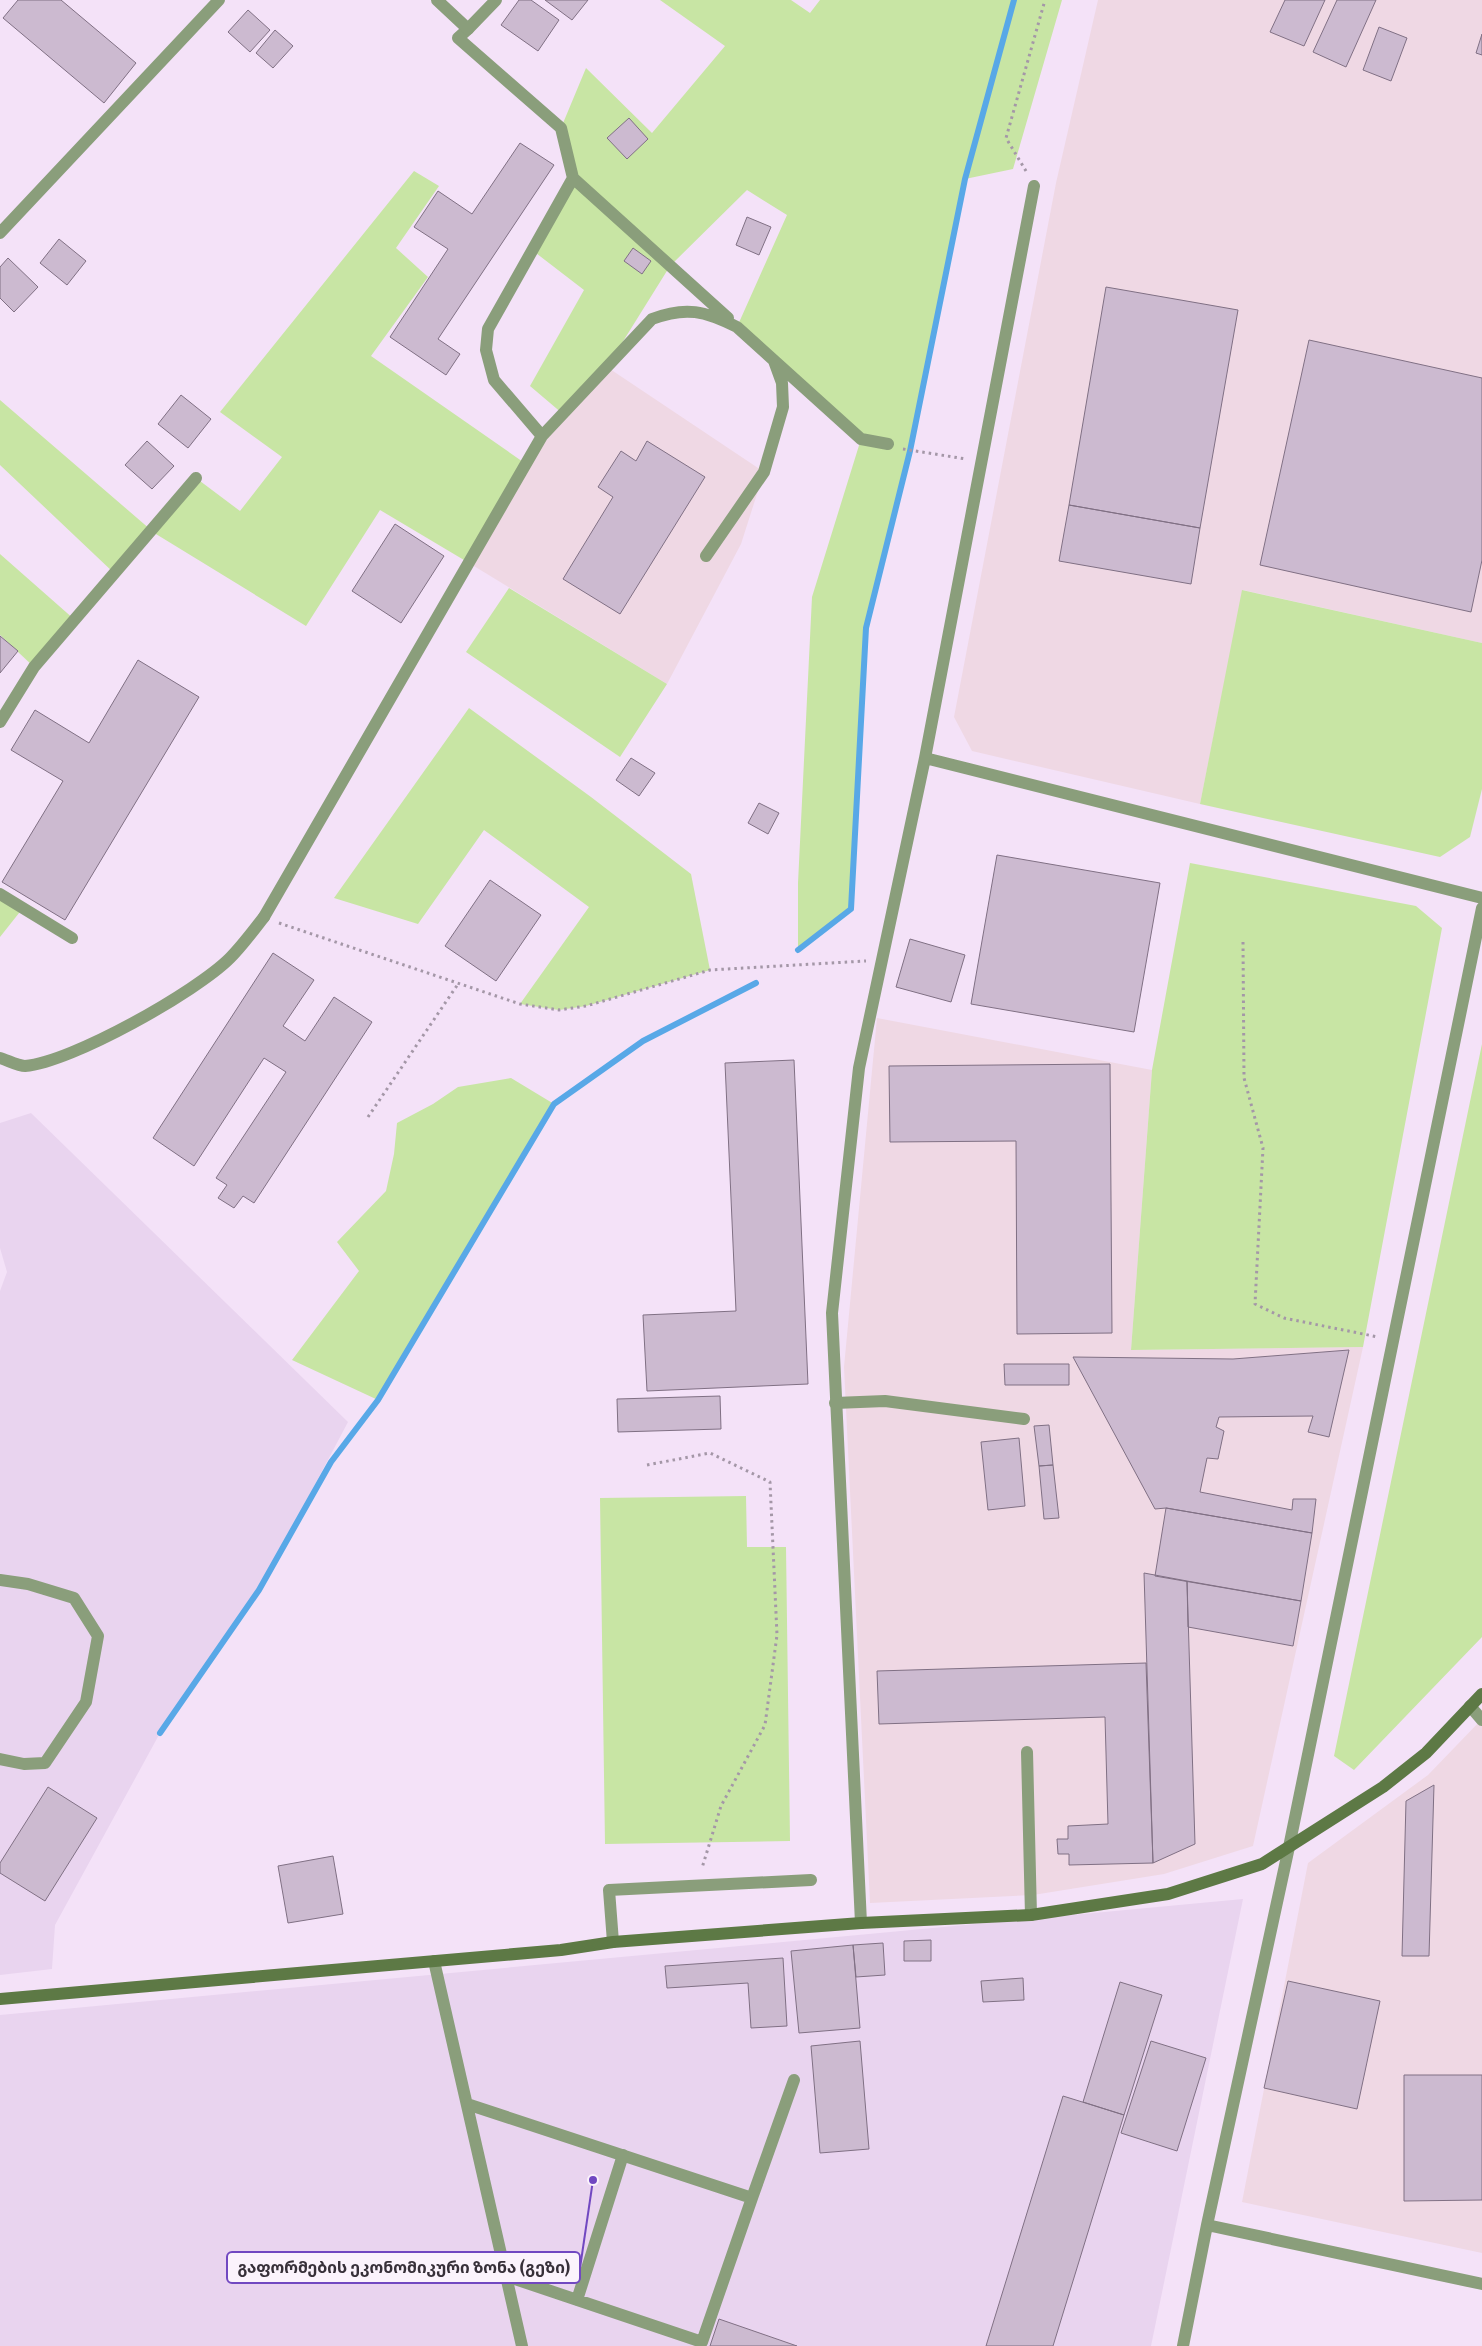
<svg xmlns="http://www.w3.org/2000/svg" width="1482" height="2346" viewBox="0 0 1482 2346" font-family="Literata,'Noto Sans Georgian',serif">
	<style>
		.built { fill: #e9d4ef }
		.industrial { fill: #efd8e4 }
		.green { fill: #c8e5a4 }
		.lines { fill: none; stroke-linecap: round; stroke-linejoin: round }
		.stream { stroke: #58a8e7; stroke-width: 6 }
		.building { fill: #ccbad0; stroke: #807084 }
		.path { stroke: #a497a7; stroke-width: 3; stroke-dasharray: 2.5 4; stroke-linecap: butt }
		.lane { stroke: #8a9e7b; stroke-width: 12 }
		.street { stroke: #8a9e7b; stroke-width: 12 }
		.secondary { stroke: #5d7945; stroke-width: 12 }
		.leader { fill: none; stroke: #7148c1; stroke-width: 2 }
		.callout-dot { fill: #7148c1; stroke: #fbf3fc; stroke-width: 2 }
		.callout { fill: #fbf3fc; stroke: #7148c1; stroke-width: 2 }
		.callout-label { font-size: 16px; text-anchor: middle; font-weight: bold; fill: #373039 }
	</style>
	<rect width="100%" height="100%" fill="#f4e2f8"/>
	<path class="built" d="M 31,1113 L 348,1422 L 259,1590 L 160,1733 L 55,1925 L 52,1969 L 0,1975 L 0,1291 L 7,1272 L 0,1248 L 0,1123 Z
		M 1243,1899 L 1151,2346 L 0,2346 L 0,2015 Z"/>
	<path class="industrial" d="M 1098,0 L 1482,0 L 1482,643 L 1243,590 L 1200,804 L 972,751 L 954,717 L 1056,183 Z
		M 607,367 L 764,472 L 741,544 L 667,684 L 469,563 L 542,436 Z
		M 877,1018 L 1152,1070 L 1131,1350 L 1363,1347 L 1253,1846 L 1164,1874 L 1033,1895 L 870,1903 L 844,1367 Z
		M 1482,1719 L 1482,2253 L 1242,2202 L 1308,1863 L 1428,1775 Z"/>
	<path class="green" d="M 660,0 L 791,0 L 810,13 L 820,0 L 1062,0 L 1013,169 L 965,179 L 910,451 L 866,628 L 851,909 L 798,950 L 798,883 L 812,597 L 861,439 L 737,327 L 787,215 L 747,190 L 670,266 L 607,367 L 563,414 L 530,386 L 584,290 L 532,250 L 572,178 L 561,128 L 586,68 L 652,133 L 725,46 Z
		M 414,171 L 439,186 L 396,248 L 428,277 L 371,356 L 526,464 L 469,563 L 380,510 L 306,626 L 151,531 L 114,573 L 0,465 L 0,400 L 151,530 L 196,478 L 240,511 L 282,457 L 220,412 Z
		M 0,554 L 75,620 L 34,667 L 0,635 Z
		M 509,588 L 667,684 L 620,757 L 466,652 Z
		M 1242,590 L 1482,643 L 1482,789 L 1470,837 L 1440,857 L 1200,804 Z
		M 469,708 L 591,797 L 691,874 L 710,970 L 586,1006 L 559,1010 L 520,1004 L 589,907 L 484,830 L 418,924 L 334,898 Z
		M 1190,863 L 1416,906 L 1442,928 L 1363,1347 L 1131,1350 L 1152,1070 Z
		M 0,894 L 23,908 L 0,937 Z
		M 1482,1044 L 1482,1637 L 1354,1770 L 1334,1756 Z
		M 511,1078 L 554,1104 L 378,1400 L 292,1360 L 359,1271 L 337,1242 L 386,1191 L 394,1154 L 397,1123 L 433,1104 L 458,1087 Z
		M 746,1496 L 747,1547 L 786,1547 L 790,1841 L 605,1844 L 600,1498 Z"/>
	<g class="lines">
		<path class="stream" d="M 798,950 L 851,909 L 866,628 L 910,451 L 965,179 L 1014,0
			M 160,1733 L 259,1590 L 331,1462 L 378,1400 L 554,1104 L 643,1041 L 756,983"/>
	</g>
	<path class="building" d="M 18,0 L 61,0 L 136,63 L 104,103 L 3,18 Z
		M 519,0 L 531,0 L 559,20 L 538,51 L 501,25 Z
		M 545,0 L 588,0 L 572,20 Z
		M 1285,0 L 1325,0 L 1304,46 L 1270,32 Z
		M 1337,0 L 1376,0 L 1346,67 L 1313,52 Z
		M 248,10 L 270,30 L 250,52 L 228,32 Z
		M 1379,27 L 1407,38 L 1391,81 L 1363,70 Z
		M 275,30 L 293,46 L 273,68 L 256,53 Z
		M 1482,34 L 1482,55 L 1476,53 Z
		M 629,118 L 648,139 L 627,159 L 607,138 Z
		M 520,143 L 554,165 L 438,339 L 460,354 L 446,375 L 390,337 L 448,249 L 414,227 L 438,191 L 472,214 Z
		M 747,217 L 771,227 L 759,255 L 736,245 Z
		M 59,239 L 86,261 L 67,285 L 40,263 Z
		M 633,248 L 651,261 L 642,274 L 624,261 Z
		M 8,258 L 38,287 L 14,312 L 0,298 L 0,267 Z
		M 1106,287 L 1238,310 L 1200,528 L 1069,505 Z
		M 1309,340 L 1482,378 L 1482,560 L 1471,612 L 1260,565 Z
		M 181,395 L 211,419 L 188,448 L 158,424 Z
		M 147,441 L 174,466 L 152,489 L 125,465 Z
		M 647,441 L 705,477 L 620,614 L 563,579 L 613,497 L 598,487 L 621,451 L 636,461 Z
		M 1069,505 L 1200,528 L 1191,584 L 1059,561 Z
		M 395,524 L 444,556 L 401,623 L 352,591 Z
		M 0,636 L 18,651 L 0,673 Z
		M 138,660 L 199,697 L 65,920 L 2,882 L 63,781 L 11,750 L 35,710 L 89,743 Z
		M 631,758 L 655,773 L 639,796 L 616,780 Z
		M 759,803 L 779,813 L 768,834 L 748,823 Z
		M 997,855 L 1160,883 L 1134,1032 L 971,1004 Z
		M 490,880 L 541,915 L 496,981 L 445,946 Z
		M 910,939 L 965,955 L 951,1002 L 896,987 Z
		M 273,953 L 314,980 L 283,1026 L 305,1041 L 334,997 L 372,1022 L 254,1203 L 243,1196 L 234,1208 L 218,1198 L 227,1185 L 216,1178 L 286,1072 L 264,1058 L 194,1166 L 153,1138 Z
		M 794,1060 L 808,1384 L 647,1391 L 643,1315 L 736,1311 L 725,1063 Z
		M 1110,1064 L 1112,1333 L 1017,1334 L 1016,1141 L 890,1142 L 889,1066 Z
		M 1349,1350 L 1329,1437 L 1308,1432 L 1313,1416 L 1219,1417 L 1216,1427 L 1224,1431 L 1218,1459 L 1207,1458 L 1200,1492 L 1292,1510 L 1293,1499 L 1316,1499 L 1312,1533 L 1166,1508 L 1155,1509 L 1073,1357 L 1233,1359 Z
		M 1004,1364 L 1069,1364 L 1069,1385 L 1005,1385 Z
		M 720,1396 L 721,1429 L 618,1432 L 617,1399 Z
		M 1049,1425 L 1053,1465 L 1039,1466 L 1034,1426 Z
		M 1019,1438 L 1025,1506 L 988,1510 L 981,1442 Z
		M 1053,1465 L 1059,1518 L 1044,1519 L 1039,1466 Z
		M 1166,1508 L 1312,1533 L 1301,1601 L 1155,1576 Z
		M 1144,1573 L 1187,1581 L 1195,1844 L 1153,1863 Z
		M 1187,1581 L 1301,1601 L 1293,1646 L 1188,1627 Z
		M 1146,1663 L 1153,1863 L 1069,1865 L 1069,1854 L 1058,1854 L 1057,1839 L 1068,1839 L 1068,1826 L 1108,1824 L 1105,1717 L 879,1724 L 877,1671 Z
		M 1434,1785 L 1429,1956 L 1402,1956 L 1406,1801 Z
		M 48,1787 L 97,1818 L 45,1901 L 0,1873 L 0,1863 Z
		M 333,1856 L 343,1914 L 288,1923 L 278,1866 Z
		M 931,1940 L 931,1961 L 904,1961 L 904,1941 Z
		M 883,1943 L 885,1975 L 856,1977 L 853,1945 Z
		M 853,1945 L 860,2028 L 799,2033 L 791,1951 Z
		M 783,1958 L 787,2026 L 751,2028 L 748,1983 L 667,1988 L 665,1966 Z
		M 1023,1978 L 1024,2000 L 983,2002 L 981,1981 Z
		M 1288,1981 L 1380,2001 L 1357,2109 L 1264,2088 Z
		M 1120,1982 L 1162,1995 L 1124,2115 L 1083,2102 Z
		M 860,2041 L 869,2149 L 820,2153 L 811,2046 Z
		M 1151,2041 L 1206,2058 L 1177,2151 L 1121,2133 Z
		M 1404,2075 L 1482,2075 L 1482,2200 L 1404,2201 Z
		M 1063,2096 L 1124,2115 L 1053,2346 L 986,2346 Z
		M 719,2319 L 797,2346 L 710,2346 Z"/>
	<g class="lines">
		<path class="path" d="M 1026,171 L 1006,138 L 1045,0
			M 903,449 L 966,459
			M 279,923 L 520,1004 L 559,1010 L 586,1006 L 710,970 L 866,961
			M 1243,942 L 1244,1078 L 1263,1148 L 1255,1304 L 1284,1318 L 1378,1337
			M 368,1117 L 458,984
			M 647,1465 L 710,1453 L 770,1482 L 777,1635 L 765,1725 L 721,1806 L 702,1868"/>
		<path class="lane" d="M 468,29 L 458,38 L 561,128 L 573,178 L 728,318
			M 542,436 L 494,380 L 486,350 L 488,329 L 573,178
			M 706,556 L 764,472 L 783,407 L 782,383 L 774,361
			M 0,894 L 72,938
			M 264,917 L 542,436 L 652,319 C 686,306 705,311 737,327 L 861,439 L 888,444
			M 835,1403 L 885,1401 L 1024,1419
			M 0,1580 L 28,1584 L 74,1598 L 98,1636 L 86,1702 L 45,1763 L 24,1764 L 0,1759
			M 1470,1706 L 1482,1720
			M 1027,1752 L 1031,1915
			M 613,1942 L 609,1890 L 811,1880
			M 434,1961 L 522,2346
			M 467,2104 L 752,2198 L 794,2080
			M 506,2276 L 702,2342 L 752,2198
			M 577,2300 L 623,2155"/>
		<path class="street" d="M 437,0 L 468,29 L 496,0
			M 0,233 L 219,0
			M 0,722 L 34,667 L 196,478
			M 925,758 L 1482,898
			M 0,1058 C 7,1060 18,1066 25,1066 C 72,1062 196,992 230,958 C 242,946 253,931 264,917
			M 861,1923 L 832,1313 L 859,1068 L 925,758 L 1034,186
			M 1207,2225 L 1482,2284
			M 1183,2346 L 1207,2225 L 1289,1847 L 1482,908"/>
		<path class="secondary" d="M 0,1999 L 561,1950 L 613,1942 L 861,1923 L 1031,1915 L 1168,1894 L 1262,1864 L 1383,1787 L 1426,1753 L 1482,1694"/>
	</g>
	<path class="leader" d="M593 2180L580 2268"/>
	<circle class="callout-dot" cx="593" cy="2180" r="5"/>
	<rect class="callout" x="227" y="2252" width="353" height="31" rx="5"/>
	<g class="callout-label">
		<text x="404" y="2273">გაფორმების ეკონომიკური ზონა (გეზი)</text>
	</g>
</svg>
